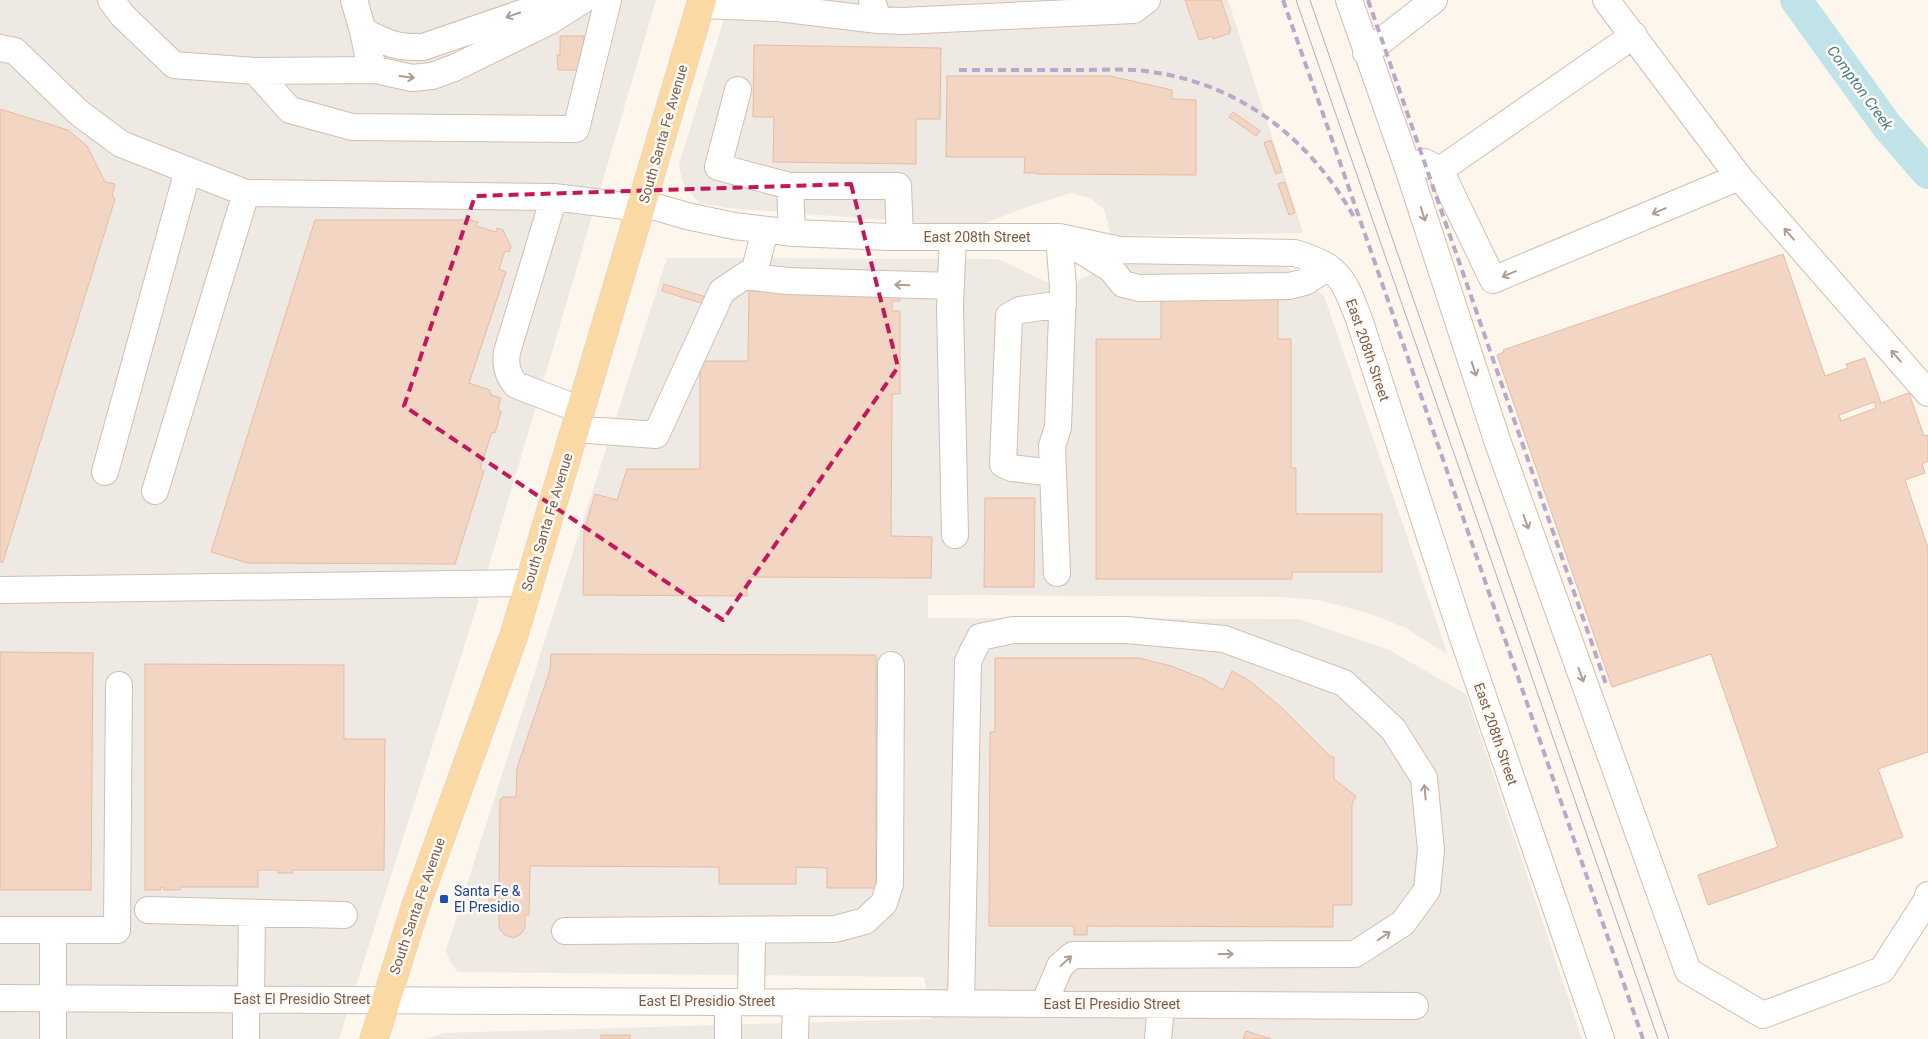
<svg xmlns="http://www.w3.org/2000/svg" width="1928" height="1039" viewBox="0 0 1928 1039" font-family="Roboto,sans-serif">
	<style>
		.industrial { fill: #efe9e4 }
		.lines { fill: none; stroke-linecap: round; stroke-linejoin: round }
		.river { stroke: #bfe3e8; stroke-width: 32 }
		.building { fill: #f3d5c3; stroke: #e6bba3; fill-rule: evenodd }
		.minor-casing { stroke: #d1beb0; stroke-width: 28 }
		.major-casing { stroke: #dad1cd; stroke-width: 29 }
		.minor { stroke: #fff; stroke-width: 26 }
		.major { stroke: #fbd9a5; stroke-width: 28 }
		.tram { stroke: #b9a8c9; stroke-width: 1 }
		.rail { stroke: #b9a8c9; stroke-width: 4; stroke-dasharray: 8 5; stroke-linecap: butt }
		.oneway { stroke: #af9d94 }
		.marked { fill: none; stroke: #c2185b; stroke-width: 4; stroke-dasharray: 10 6; stroke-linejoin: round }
		.transit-dot { fill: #1a4fb4; stroke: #fffaf3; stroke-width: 2 }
		.labels { text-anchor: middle; stroke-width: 5; stroke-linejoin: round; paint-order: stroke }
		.street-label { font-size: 14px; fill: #7a5c4d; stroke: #fffaf3 }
		.transit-label { font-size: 14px; fill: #164399; stroke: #fffaf3; text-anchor: start }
		.water-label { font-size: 15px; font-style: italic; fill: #437c86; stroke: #fffaf3 }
	</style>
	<rect width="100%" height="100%" fill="#fdf6ec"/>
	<path class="industrial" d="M 0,0 L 656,0 L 476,609 L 339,1039 L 0,1039 Z
		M 730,0 L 1228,0 L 1303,233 L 1111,236 L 1104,209 L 1090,198 L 1071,193 L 1030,206 L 975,227 L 728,208 L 699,203 L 682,181 L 679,164 Z
		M 667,258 L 998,259 L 1049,283 L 1075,282 L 1096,272 L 1104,259 L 1280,261 L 1324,296 L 1448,655 L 1406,628 L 1368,613 L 1318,600 L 1282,597 L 928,595 L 928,618 L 1299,619 L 1389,650 L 1466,694 L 1582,1039 L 425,1039 L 444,1033 L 931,1019 L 924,977 L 458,972 L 450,962 L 446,950 Z"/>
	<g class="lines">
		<path class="river" d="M 1796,0 L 1887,126 L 1928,173"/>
	</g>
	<path class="building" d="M 1185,0 L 1221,0 L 1231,30 L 1229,30 L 1230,33 L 1213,39 L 1212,36 L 1199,40 Z
		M 560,36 L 584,36 L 583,70 L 558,70 L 557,55 L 560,55 Z
		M 754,45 L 941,48 L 940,119 L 916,119 L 916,164 L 773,162 L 774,117 L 753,117 Z
		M 947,76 L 1110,76 L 1172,90 L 1172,99 L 1196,100 L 1196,175 L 1037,174 L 1037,173 L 1024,173 L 1025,157 L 946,157 Z
		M 0,109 L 68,130 L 87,146 L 105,182 L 115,184 L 112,195 L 115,199 L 3,562 L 0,562 Z
		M 1233,112 L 1260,131 L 1256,136 L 1229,117 Z
		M 1271,140 L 1282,172 L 1276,174 L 1264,143 Z
		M 1285,182 L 1295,213 L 1289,215 L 1278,184 Z
		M 315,220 L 471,220 L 478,222 L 476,226 L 496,232 L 497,228 L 503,230 L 511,247 L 509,252 L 505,251 L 499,269 L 506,272 L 469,383 L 490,390 L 491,395 L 501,398 L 498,408 L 501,412 L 495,433 L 492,432 L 480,469 L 484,471 L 455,564 L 248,563 L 211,552 Z
		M 1783,254 L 1825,376 L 1848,368 L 1846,364 L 1865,358 L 1881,403 L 1909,393 L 1924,436 L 1928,435 L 1928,461 L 1922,464 L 1925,473 L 1905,480 L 1928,548 L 1928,752 L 1878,769 L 1903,837 L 1708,905 L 1698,875 L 1778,847 L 1711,654 L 1612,687 L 1497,355 L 1504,352 L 1503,350 ZM 1874,402 L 1876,408 L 1841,421 L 1839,415 Z
		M 664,284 L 706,297 L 704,304 L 662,291 Z
		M 749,291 L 900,291 L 900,301 L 892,301 L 892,311 L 900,311 L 900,394 L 892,394 L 891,536 L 932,537 L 931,578 L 747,577 L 747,596 L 583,595 L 584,530 L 595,494 L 617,500 L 627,469 L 700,469 L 700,361 L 748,361 Z
		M 1161,298 L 1278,298 L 1278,339 L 1291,339 L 1291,468 L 1296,468 L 1296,514 L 1382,514 L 1382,572 L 1292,572 L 1292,579 L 1096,579 L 1096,339 L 1161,339 Z
		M 985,498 L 1035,498 L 1034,587 L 984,587 Z
		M 0,652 L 93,653 L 91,890 L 0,890 Z
		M 551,654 L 876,655 L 876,888 L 827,888 L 827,868 L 796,867 L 796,884 L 719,884 L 719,867 L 530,866 L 529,915 L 525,915 L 525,928 L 521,934 L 513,938 L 505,935 L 500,930 L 499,925 L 499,906 L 489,906 L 489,889 L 499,889 L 500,800 L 503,797 L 516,797 L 517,768 L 550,670 Z
		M 995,658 L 1139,658 L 1171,666 L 1204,679 L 1223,690 L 1232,671 L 1250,681 L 1282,708 L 1331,757 L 1334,757 L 1334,779 L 1356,796 L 1352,804 L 1352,905 L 1333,905 L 1333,927 L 1087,926 L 1087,935 L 1074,935 L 1074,926 L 989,926 L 990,732 L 995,732 Z
		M 145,664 L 344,665 L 344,739 L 385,739 L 384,870 L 293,870 L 293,873 L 278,873 L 278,870 L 258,870 L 258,887 L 180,887 L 180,890 L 164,890 L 164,887 L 161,887 L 161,890 L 145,890 Z
		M 1246,1031 L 1271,1039 L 1243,1039 Z
		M 601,1035 L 630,1035 L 630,1039 L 601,1039 Z"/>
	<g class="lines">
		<g class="minor-casing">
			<path id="minor" d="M 111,0 L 122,15 L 174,65 L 255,71 L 376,70
				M 354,0 L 363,31
				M 560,0 L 423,47 C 395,48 387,43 363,31 L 368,55 L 376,70 L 412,78 L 432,76 L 454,68 L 550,21 L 583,0
				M 1349,0 L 1408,168 L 1497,440 L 1688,971 L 1763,1015 L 1882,970 L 1927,900 L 1928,895
				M 1606,0 L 1739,177
				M 701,5 L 778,8 L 878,20 L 872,0
				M 878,20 L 902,21 L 1134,10 L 1147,0
				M 0,48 L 15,51 L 78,112 L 121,144 L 246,193 L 554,197
				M 1366,53 L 1434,0
				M 255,71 L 290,110 L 352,127 L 576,129 L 608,0
				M 738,90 L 718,167 L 790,186
				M 1408,168 L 1424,162 L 1440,170 L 1493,280 L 1739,177 L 1928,393
				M 1440,170 L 1634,35
				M 642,203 L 687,216 L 734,226 L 794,233 L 890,237 L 1059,237 L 1120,250 L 1295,253 C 1339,267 1343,277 1359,319 L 1461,632 L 1601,1039
				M 792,233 L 790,186 L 898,186 L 900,237
				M 953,237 L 950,306 L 955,535
				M 1077,248 L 1111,269 L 1123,284 L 1139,288 L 1289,286 L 1305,282 L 1328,267
				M 744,276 L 788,281 L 951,286
				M 581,410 L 516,385 C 507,375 505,365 507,352 L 554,197 L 641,208
				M 575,429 L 656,435 L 722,291 L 755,269 L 765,230
				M 105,472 L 188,170
				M 1053,473 L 1012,468 L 1003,464 L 1009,316 L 1020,310 L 1063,304
				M 155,491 L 246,193
				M 1057,573 L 1052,446 L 1058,427 L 1063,287 L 1059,237
				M 0,590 L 529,583
				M 148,910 L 344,915
				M 0,930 L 53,930
				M 565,931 L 835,929 L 865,921 L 884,903 L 890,884 L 891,665
				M 0,998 L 1415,1006
				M 246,998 L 246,1039
				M 251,998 L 252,913
				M 751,1002 L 752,930
				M 961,1003 L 968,661 L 980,637 L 1013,630 L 1127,630 L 1224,639 L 1344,683 L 1393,729 L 1424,778 L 1431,850 L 1427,890 L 1403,923 L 1355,954 L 1073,955 L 1060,966 L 1044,1004
				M 53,1039 L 53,930 L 117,930 L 119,685
				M 728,1039 L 728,1002
				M 795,1039 L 796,1002
				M 1158,1039 L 1161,1005"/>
		</g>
		<g class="major-casing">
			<path id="major" d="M 374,1039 L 415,908 L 514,635 L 702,0"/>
		</g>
		<use href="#minor" class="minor"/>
		<use href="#major" class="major"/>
		<path class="tram" d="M 1296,0 L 1658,1039
			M 1310,0 L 1669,1039"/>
		<path class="rail" d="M 1283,0 C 1405,346 1523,693 1643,1039
			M 1368,0 L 1607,687
			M 959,70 C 999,70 1040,70 1080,70 C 1104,70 1129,68 1152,72 C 1242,85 1310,139 1354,217"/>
	</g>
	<defs><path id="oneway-shaft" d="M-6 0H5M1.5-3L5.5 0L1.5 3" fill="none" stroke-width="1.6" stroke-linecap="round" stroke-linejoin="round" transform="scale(1.25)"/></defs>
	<g class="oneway">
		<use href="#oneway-shaft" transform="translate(513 15) rotate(161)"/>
		<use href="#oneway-shaft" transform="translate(407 77) rotate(7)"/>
		<use href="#oneway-shaft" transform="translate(1659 211) rotate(157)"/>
		<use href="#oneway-shaft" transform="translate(1423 214) rotate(72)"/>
		<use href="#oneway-shaft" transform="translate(1789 234) rotate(-131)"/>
		<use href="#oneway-shaft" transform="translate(1509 274) rotate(157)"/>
		<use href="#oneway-shaft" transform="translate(902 285) rotate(-178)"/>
		<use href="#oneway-shaft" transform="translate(1896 356) rotate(-131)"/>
		<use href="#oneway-shaft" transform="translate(1474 369) rotate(72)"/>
		<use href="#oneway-shaft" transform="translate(1526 522) rotate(70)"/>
		<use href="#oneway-shaft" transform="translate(1581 675) rotate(70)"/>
		<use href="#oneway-shaft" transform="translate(1425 792) rotate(-95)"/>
		<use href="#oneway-shaft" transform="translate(1384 936) rotate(-34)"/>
		<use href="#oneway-shaft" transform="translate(1226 954)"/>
		<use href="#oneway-shaft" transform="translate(1066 961) rotate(-43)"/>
	</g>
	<path class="marked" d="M 851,184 L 898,367 L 723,620 L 404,406 L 475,196 Z"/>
	<rect class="transit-dot" x="439" y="894" width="10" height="10" rx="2.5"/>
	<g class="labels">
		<g class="street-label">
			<text transform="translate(663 134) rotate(-74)" y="5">South Santa Fe Avenue</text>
			<text x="977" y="242">East 208th Street</text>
			<text transform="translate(1368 350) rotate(71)" y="5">East 208th Street</text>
			<text transform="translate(547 522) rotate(-73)" y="5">South Santa Fe Avenue</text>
			<text transform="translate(1496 734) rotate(71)" y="5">East 208th Street</text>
			<text transform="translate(417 906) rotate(-71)" y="5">South Santa Fe Avenue</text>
			<text x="302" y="1004">East El Presidio Street</text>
			<text x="707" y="1006">East El Presidio Street</text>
			<text x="1112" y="1009">East El Presidio Street</text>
		</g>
		<g class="transit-label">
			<text x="454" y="896">Santa Fe &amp;<tspan x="454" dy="16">El Presidio</tspan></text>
		</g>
		<g class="water-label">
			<text transform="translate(1860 88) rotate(54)" y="5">Compton Creek</text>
		</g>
	</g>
</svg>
